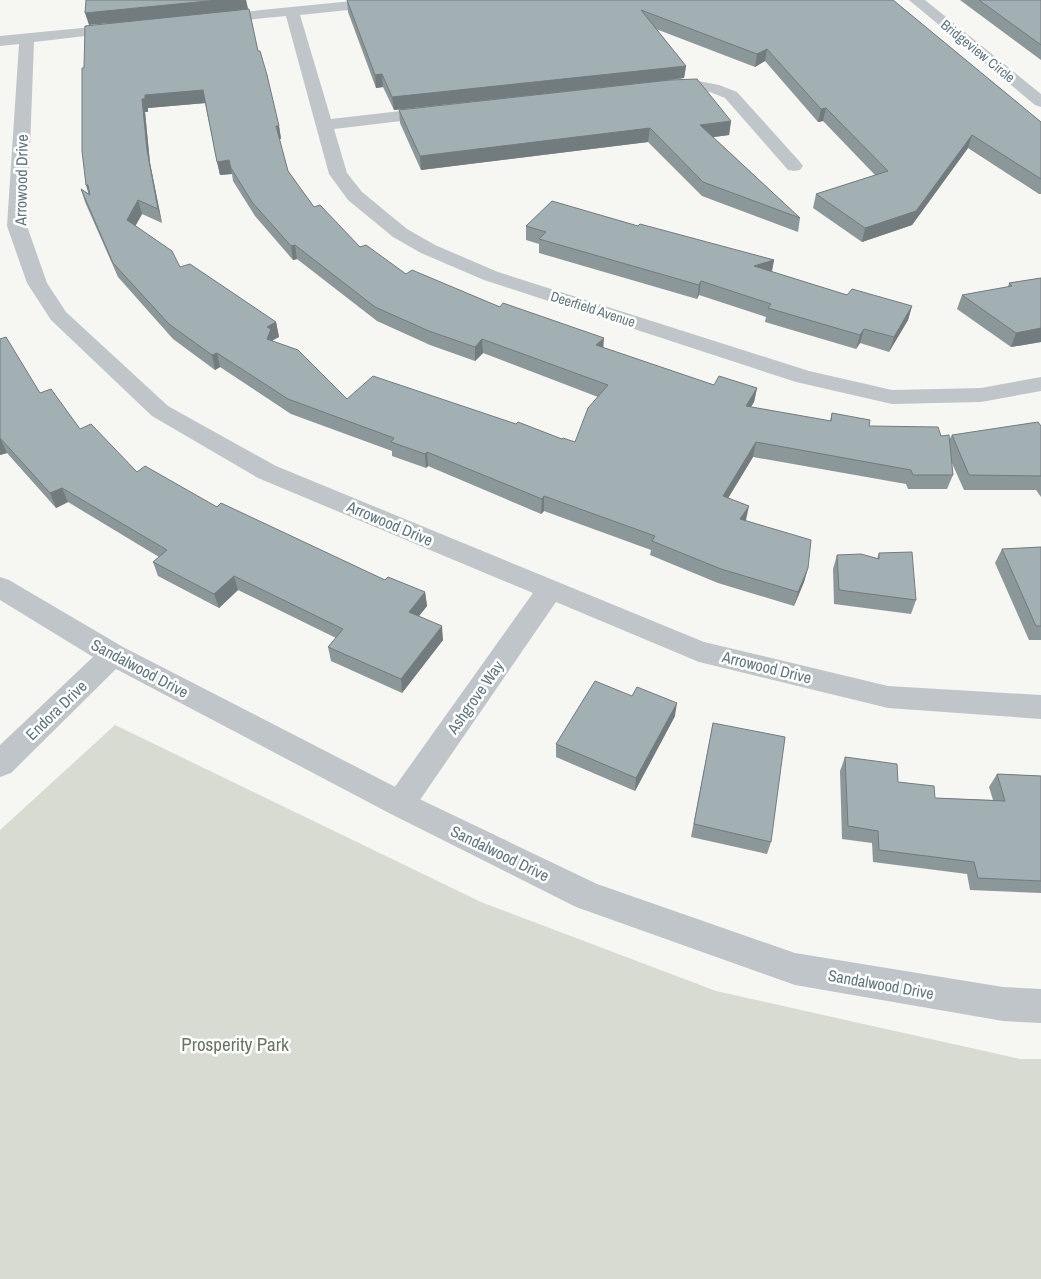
<svg xmlns="http://www.w3.org/2000/svg" width="1041" height="1279" viewBox="0 0 1041 1279" font-family="'Archivo Narrow',sans-serif">
	<style>
		.green { fill: #d7dbd2 }
		.lines { fill: none; stroke-linecap: round; stroke-linejoin: round }
		.minor { fill: #bfc5c8; fill-rule: evenodd }
		.tertiary { fill: #bfc5c8; fill-rule: evenodd }
		.wall { fill: #8c979a; fill-rule: evenodd }
		.shaded-wall { fill: #727b7d }
		.building { fill: #a3b0b3; stroke: #727b7d; fill-rule: evenodd }
		.labels { text-anchor: middle; stroke-width: 5; stroke-linejoin: round; paint-order: stroke }
		.far-street-label { font-size: 14px; fill: #60777f; stroke: #fff }
		.street-label { font-size: 16px; fill: #60777f; stroke: #fff }
		.near-park-label { font-size: 19px; fill: #67775f; stroke: #fff }
	</style>
	<rect width="100%" height="100%" fill="#f6f6f3"/>
	<path class="green" d="M 115,725 L 481,902 L 716,991 L 1020,1059 L 1041,1059 L 1041,1279 L 0,1279 L 0,830 Z"/>
	<g class="lines">
		<path class="minor" d="M 362,0 L 413,0 L 411,3 L 406,4 L 300,15 L 331,119 L 435,107 L 441,108 L 443,112 L 441,116 L 435,117 L 334,129 L 347,173 L 362,192 L 407,229 L 435,245 L 498,272 L 809,371 L 892,390 L 981,388 L 1041,377 L 1041,391 L 981,402 L 892,404 L 796,382 L 484,280 L 421,253 L 393,237 L 348,200 L 329,174 L 286,16 L 213,23 L 208,22 L 206,19 L 208,16 L 213,15 Z
			M 909,0 L 925,0 L 1041,94 L 1041,107 L 1035,105 Z
			M 123,24 L 128,25 L 130,28 L 128,31 L 34,42 L 27,226 L 47,283 L 66,312 L 168,406 L 276,466 L 704,642 L 888,686 L 1041,695 L 1041,719 L 888,708 L 699,662 L 556,602 L 411,813 L 400,817 L 389,813 L 385,804 L 389,795 L 533,593 L 258,478 L 152,416 L 51,320 L 27,283 L 7,226 L 19,44 L 0,46 L 0,36 Z
			M 693,80 L 719,85 L 737,92 L 800,162 L 803,166 L 800,170 L 794,171 L 788,170 L 725,98 L 710,92 L 693,90 L 658,89 L 656,86 L 658,83 Z"/>
		<path class="tertiary" d="M 0,577 L 9,580 L 123,647 L 411,795 L 597,884 L 795,953 L 1003,987 L 1041,989 L 1041,1023 L 1003,1021 L 795,985 L 576,907 L 389,813 L 116,669 L 11,773 L 0,777 L 0,745 L 93,657 L 0,600 Z"/>
	</g>
	<path class="wall" d="M 86,0 L 246,0 L 258,51 L 279,126 L 281,139 L 279,139 L 288,171 L 314,207 L 360,247 L 406,274 L 500,307 L 603,348 L 714,385 L 757,388 L 754,402 L 751,407 L 830,421 L 832,413 L 869,426 L 941,436 L 949,440 L 952,435 L 1041,426 L 1041,497 L 1036,490 L 964,490 L 951,461 L 953,475 L 947,489 L 908,489 L 906,484 L 753,457 L 728,498 L 746,521 L 808,568 L 804,582 L 794,606 L 718,583 L 650,555 L 651,550 L 544,511 L 541,514 L 428,466 L 426,468 L 392,456 L 392,451 L 291,414 L 220,367 L 215,370 L 173,339 L 118,277 L 85,202 L 81,189 L 89,194 L 84,68 L 106,24 ZM 205,103 L 220,175 L 232,174 L 233,181 L 255,216 L 293,260 L 297,259 L 377,321 L 430,345 L 475,361 L 483,353 L 598,397 L 575,442 L 562,439 L 516,424 L 347,399 L 273,342 L 273,340 L 279,337 L 276,322 L 180,267 L 135,226 L 142,214 L 162,223 L 150,163 L 145,112 L 148,112 L 148,108 Z
		M 347,0 L 893,0 L 1041,122 L 1041,194 L 1039,194 L 968,148 L 912,225 L 862,242 L 813,208 L 816,194 L 875,175 L 823,121 L 818,122 L 765,61 L 755,67 L 656,29 L 686,66 L 684,78 L 672,80 L 731,121 L 729,135 L 713,137 L 800,218 L 798,232 L 702,196 L 648,142 L 421,170 L 400,123 L 399,110 L 638,84 L 394,110 L 383,87 L 376,88 L 348,12 Z
		M 960,0 L 1041,0 L 1041,60 Z
		M 526,226 L 638,226 L 774,260 L 772,272 L 847,295 L 912,306 L 908,320 L 889,352 L 860,343 L 856,349 L 765,322 L 766,317 L 699,295 L 697,299 L 539,253 L 539,244 L 526,240 Z
		M 1041,278 L 1041,342 L 1011,347 L 957,309 L 962,295 L 1008,287 L 1009,283 Z
		M 0,339 L 40,393 L 80,429 L 137,472 L 385,580 L 425,592 L 427,606 L 419,616 L 443,640 L 402,693 L 331,661 L 328,647 L 336,638 L 238,590 L 219,608 L 158,576 L 153,562 L 159,557 L 68,502 L 56,508 L 7,453 L 0,455 Z
		M 1041,547 L 1041,640 L 1029,640 L 995,563 L 1002,549 Z
		M 879,553 L 916,600 L 911,614 L 834,604 L 833,569 L 837,555 L 877,559 Z
		M 675,716 L 635,791 L 556,757 L 556,744 Z
		M 713,723 L 771,842 L 767,854 L 691,837 Z
		M 845,757 L 898,782 L 935,798 L 993,800 L 989,787 L 997,774 L 1041,776 L 1041,893 L 970,890 L 967,874 L 873,862 L 872,843 L 842,839 L 840,771 Z"/>
	<path class="shaded-wall" d="M 218,0 L 246,0 L 248,10 L 89,25 L 85,13 Z
		M 767,49 L 765,61 L 755,67 L 757,54 Z
		M 686,66 L 684,78 L 394,110 L 392,97 Z
		M 382,74 L 383,87 L 376,88 L 375,75 Z
		M 203,90 L 206,103 L 148,108 L 148,112 L 145,112 L 150,163 L 162,223 L 158,209 L 147,150 L 142,99 L 145,95 Z
		M 826,108 L 823,121 L 818,122 L 821,109 Z
		M 731,121 L 729,135 L 699,139 L 700,125 Z
		M 276,126 L 279,126 L 281,139 L 278,139 Z
		M 650,128 L 648,142 L 421,170 L 420,156 Z
		M 972,135 L 968,148 L 912,225 L 862,242 L 865,228 Z
		M 229,160 L 232,174 L 220,175 L 217,162 Z
		M 86,185 L 88,185 L 90,199 Z
		M 138,200 L 142,214 L 131,234 L 127,220 Z
		M 295,245 L 297,259 L 293,260 L 291,246 Z
		M 774,260 L 771,274 L 754,266 Z
		M 701,281 L 699,295 L 697,299 L 699,285 Z
		M 912,306 L 908,320 L 889,352 L 894,337 Z
		M 276,322 L 279,337 L 273,340 L 273,343 L 267,339 L 267,327 Z
		M 1041,328 L 1041,342 L 1011,347 L 1016,333 Z
		M 864,329 L 860,343 L 856,349 L 860,335 Z
		M 604,338 L 603,352 L 596,345 Z
		M 482,339 L 483,353 L 475,361 L 475,347 Z
		M 217,353 L 220,367 L 215,370 L 212,355 Z
		M 757,388 L 754,402 L 743,420 L 746,406 Z
		M 0,438 L 7,453 L 0,455 Z
		M 756,442 L 753,457 L 721,510 L 723,496 Z
		M 427,452 L 428,466 L 426,468 L 425,454 Z
		M 62,488 L 68,502 L 56,508 L 50,493 Z
		M 544,496 L 544,511 L 541,514 L 542,499 Z
		M 749,506 L 746,520 L 738,533 L 740,519 Z
		M 808,568 L 804,582 L 794,606 L 798,592 Z
		M 234,576 L 238,590 L 219,608 L 214,594 Z
		M 425,592 L 427,606 L 411,626 L 409,612 Z
		M 442,626 L 443,640 L 402,693 L 401,679 Z
		M 677,703 L 675,716 L 635,791 L 636,778 Z"/>
	<path class="building" d="M 86,0 L 218,0 L 85,13 Z
		M 347,0 L 893,0 L 1041,122 L 1041,179 L 972,135 L 916,211 L 865,228 L 816,194 L 888,171 L 826,108 L 821,109 L 767,49 L 757,54 L 641,10 L 686,66 L 392,97 L 382,74 L 375,75 Z
		M 979,0 L 1041,0 L 1041,45 Z
		M 249,9 L 258,51 L 260,51 L 267,75 L 279,126 L 276,126 L 288,171 L 314,207 L 320,205 L 360,247 L 366,245 L 406,274 L 412,270 L 500,307 L 503,303 L 604,338 L 596,345 L 714,385 L 719,376 L 757,388 L 746,406 L 831,421 L 832,413 L 870,420 L 869,426 L 938,427 L 941,436 L 949,435 L 953,475 L 913,475 L 911,470 L 756,442 L 723,496 L 749,506 L 740,519 L 811,540 L 808,568 L 798,592 L 721,569 L 652,541 L 655,536 L 544,496 L 542,499 L 427,452 L 425,454 L 391,442 L 394,438 L 288,399 L 217,353 L 212,355 L 169,324 L 113,263 L 81,189 L 90,195 L 88,185 L 86,185 L 82,151 L 82,68 L 84,68 L 85,26 ZM 203,90 L 217,162 L 229,160 L 231,168 L 252,202 L 291,246 L 295,245 L 375,307 L 429,331 L 475,347 L 482,339 L 608,385 L 588,408 L 575,442 L 563,438 L 562,439 L 518,422 L 516,424 L 373,376 L 347,399 L 298,350 L 267,339 L 271,329 L 267,327 L 276,322 L 190,264 L 180,267 L 172,251 L 127,220 L 138,200 L 158,209 L 147,150 L 142,99 L 145,99 L 145,95 Z
		M 697,79 L 731,121 L 700,125 L 800,218 L 703,182 L 650,128 L 420,156 L 399,110 L 670,80 Z
		M 552,201 L 638,226 L 640,224 L 774,260 L 754,266 L 847,295 L 852,289 L 912,306 L 894,337 L 864,329 L 860,335 L 768,308 L 771,304 L 701,281 L 699,285 L 539,239 L 546,232 L 526,226 Z
		M 1041,278 L 1041,328 L 1016,333 L 962,295 L 1012,286 L 1009,283 Z
		M 6,337 L 40,393 L 51,389 L 80,429 L 91,424 L 137,472 L 145,466 L 217,507 L 221,503 L 385,580 L 388,577 L 425,592 L 409,612 L 442,626 L 401,679 L 328,647 L 343,629 L 234,576 L 214,594 L 153,562 L 167,550 L 62,488 L 50,493 L 0,438 L 0,339 Z
		M 1038,422 L 1041,426 L 1041,476 L 969,475 L 952,435 Z
		M 1041,547 L 1041,626 L 1036,626 L 1002,549 Z
		M 912,552 L 916,600 L 839,590 L 837,555 L 861,554 L 879,559 L 879,553 Z
		M 595,681 L 632,696 L 637,687 L 677,703 L 636,778 L 556,744 Z
		M 713,723 L 785,737 L 771,842 L 694,824 Z
		M 845,757 L 897,764 L 898,782 L 934,786 L 935,798 L 1005,801 L 997,774 L 1041,776 L 1041,881 L 978,878 L 974,862 L 879,850 L 878,831 L 848,826 Z"/>
	<g class="labels">
		<g class="far-street-label">
			<text transform="translate(978 51) rotate(39)" y="5">Bridgeview Circle</text>
			<text transform="translate(593 309) rotate(18)" y="5">Deerfield Avenue</text>
		</g>
		<g class="street-label">
			<text transform="translate(21 180) rotate(-89)" y="6">Arrowood Drive</text>
			<text transform="translate(390 523) rotate(23)" y="6">Arrowood Drive</text>
			<text transform="translate(767 667) rotate(14)" y="6">Arrowood Drive</text>
			<text transform="translate(140 668) rotate(28)" y="6">Sandalwood Drive</text>
			<text transform="translate(475 697) rotate(-55)" y="6">Ashgrove Way</text>
			<text transform="translate(56 710) rotate(-44)" y="6">Endora Drive</text>
			<text transform="translate(500 853) rotate(26)" y="6">Sandalwood Drive</text>
			<text transform="translate(881 984) rotate(10)" y="6">Sandalwood Drive</text>
		</g>
		<g class="near-park-label">
			<text x="235" y="1051">Prosperity Park</text>
		</g>
	</g>
</svg>
